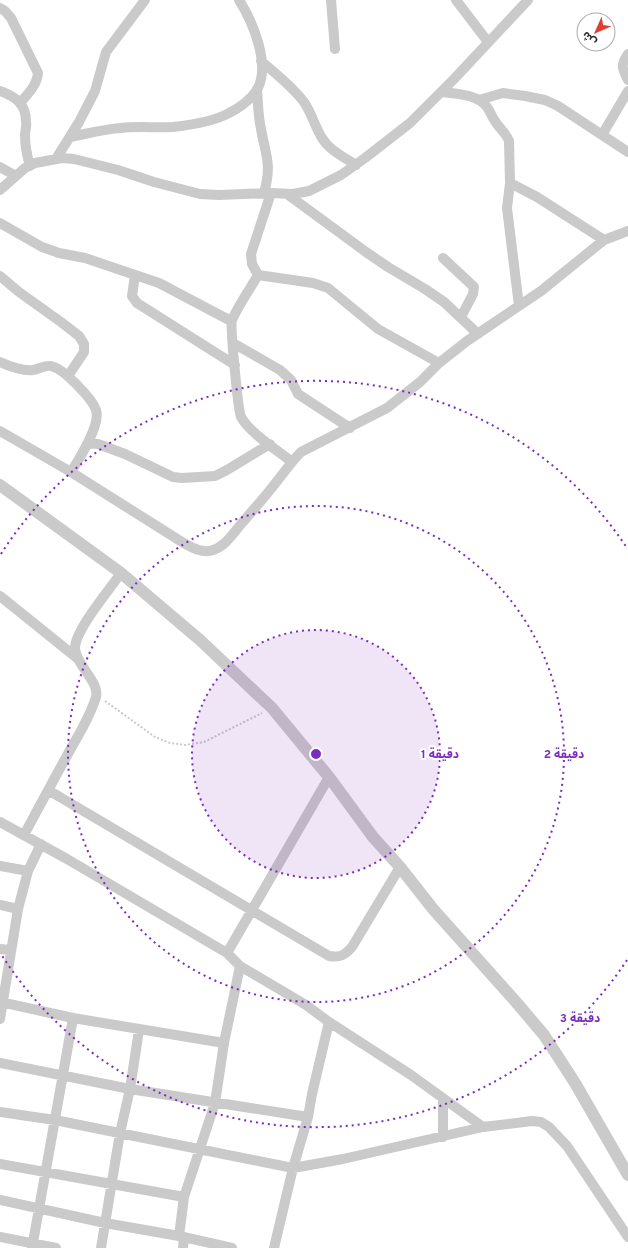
<svg xmlns="http://www.w3.org/2000/svg" width="628" height="1248" viewBox="0 0 628 1248" font-family="Overpass,'Noto Sans Arabic',sans-serif">
	<style>
		.lines { fill: none; stroke-linecap: round; stroke-linejoin: round }
		.path { stroke: #cacaca; stroke-width: 2; stroke-dasharray: 2 2; stroke-linecap: butt }
		.minor { stroke: #cacaca; stroke-width: 10 }
		.tertiary { stroke: #cacaca; stroke-width: 12 }
		.ring { fill: none; stroke: #7b2cbf; stroke-width: 2; stroke-dasharray: 2 4 }
		.centre { fill: #7b2cbf; stroke: #fff; stroke-width: 2 }
		.ring-label { font-size: 12px; text-anchor: middle; font-weight: bold; fill: #7b2cbf; stroke: #fff; stroke-width: 4; stroke-linejoin: round; paint-order: stroke }
	</style>
	<rect width="100%" height="100%" fill="#fff"/>
	<g class="lines">
		<path class="path" d="M 105,701 L 155,737 L 170,743 L 185,745 L 204,742 L 262,713"/>
		<path class="minor" d="M 331,0 L 335,49
			M 456,0 L 488,42
			M 0,8 L 5,11 L 11,18 L 38,73 C 37,85 28,94 20,103
			M 628,54 C 620,66 622,68 628,80
			M 261,61 C 276,74 292,86 304,102 C 312,114 315,127 322,138 C 329,150 344,157 356,165
			M 257,89 C 258,102 258,116 261,129 C 266,157 272,164 264,193
			M 0,91 C 16,97 26,104 26,122 C 27,126 25,131 25,135 C 25,146 27,156 30,166
			M 441,92 C 457,94 477,94 487,107 C 490,111 492,117 495,121 C 499,128 506,133 509,141 L 510,183 L 507,208 L 519,306
			M 479,100 L 503,93 L 525,96 L 545,100 L 558,106 L 628,152
			M 602,135 L 628,91
			M 70,137 C 86,134 104,129 121,128 C 138,126 156,128 173,127 C 191,125 213,122 229,113 C 239,108 250,100 257,90 C 271,65 253,22 239,0
			M 56,159 L 79,122 L 95,91 L 106,52 L 145,0
			M 0,167 L 16,176
			M 510,183 L 537,197 L 604,240
			M 0,190 L 25,168 L 35,163 L 62,158 L 74,159 L 118,170 L 154,182 L 200,194 L 219,195 L 271,193 L 293,194 L 309,191 L 341,175 L 365,158 L 410,123 L 454,79 L 528,0
			M 271,193 L 251,254 L 252,264 L 258,275 C 250,289 239,304 232,320 C 230,326 238,410 241,417 C 250,433 277,450 292,462
			M 287,194 L 366,252 L 388,267 L 425,289 L 444,302 L 478,334
			M 0,223 L 42,247 L 59,253 L 85,258 L 159,283 L 231,321
			M 443,258 L 474,287 L 473,294 L 461,317
			M 135,275 L 132,296 L 137,303 L 235,365
			M 258,275 L 313,283 L 328,288 L 378,329 L 439,363
			M 0,276 L 19,292 L 61,322 L 79,336 L 84,344 L 84,352 L 68,376
			M 233,343 L 280,370 L 291,380 L 298,394 L 350,428
			M 0,362 C 9,366 23,371 33,370 C 39,369 45,365 51,366 C 62,369 70,378 78,386 C 84,392 93,401 96,410 C 101,425 79,459 71,472
			M 0,431 L 71,472 L 182,542 C 191,547 202,554 213,550 C 226,546 234,532 242,523 C 253,510 264,498 274,485 C 283,474 291,462 301,452 L 387,408 L 420,382 L 439,363 L 467,341 L 541,291 L 604,240 L 628,231
			M 88,443 L 98,444 L 125,454 L 173,477 L 182,478 L 215,476 L 227,470 L 270,444
			M 0,596 L 77,658
			M 48,790 L 329,956 C 340,958 345,955 352,947 L 400,867
			M 0,822 L 67,859 L 227,953 L 240,966 L 306,1005 L 329,1022 L 312,1094 L 308,1117 L 293,1168 L 274,1248
			M 24,835 C 39,807 54,779 69,752 C 79,734 90,717 96,697 C 100,682 75,664 75,648 C 75,630 110,589 121,573
			M 0,866 L 28,871
			M 0,905 L 18,909
			M 0,949 L 10,950
			M 227,953 L 329,777
			M 0,1002 L 73,1018 L 224,1043 L 240,966
			M 0,1019 L 18,909 L 28,871 L 41,844
			M 329,1022 L 411,1075 L 483,1127
			M 0,1063 L 130,1089 L 308,1117
			M 443,1098 L 443,1137
			M 0,1112 L 55,1120 L 293,1168 L 343,1159 L 483,1127 L 532,1121 L 541,1122 L 549,1127 L 567,1146 L 628,1237
			M 0,1164 L 184,1197
			M 0,1200 L 105,1223 L 179,1236 L 232,1248
			M 179,1236 L 184,1197 L 215,1103 L 224,1043
			M 0,1237 L 56,1248
			M 32,1248 L 73,1018
			M 101,1248 L 120,1133 L 130,1089 L 139,1030
			M 183,1248 L 184,1237"/>
		<path class="tertiary" d="M 0,485 L 121,573 L 200,640 L 272,708 L 329,777 L 373,837 L 400,867 L 433,909 L 516,1002 L 544,1035 L 575,1083 L 628,1175"/>
	</g>
	<circle cx="316" cy="754" r="124" fill="#7b2cbf" fill-opacity=".12"/>
	<g class="ring">
		<circle cx="316" cy="754" r="124"/>
		<circle cx="316" cy="754" r="248"/>
		<path d="M627 960A373 373 0 0 1 1 954M1 554A373 373 0 0 1 627 548"/>
	</g>
	<circle cx="316" cy="754" r="6" class="centre"/>
	<g class="ring-label">
		<text x="440" y="758">1 دقيقة</text>
		<text x="564" y="758">2 دقيقة</text>
		<text x="580" y="1022">3 دقيقة</text>
	</g>
	<g transform="translate(596 32) rotate(225)"><circle r="19" fill="#ffffff" stroke="#ababab"/>
	<path d="M0-3L7 15L0 10L-7 15Z" fill="#df3e34"/>
	<text y="-6" font-size="11" font-weight="bold" text-anchor="middle" fill="#2d2d2d">ش</text>
	</g>
</svg>
